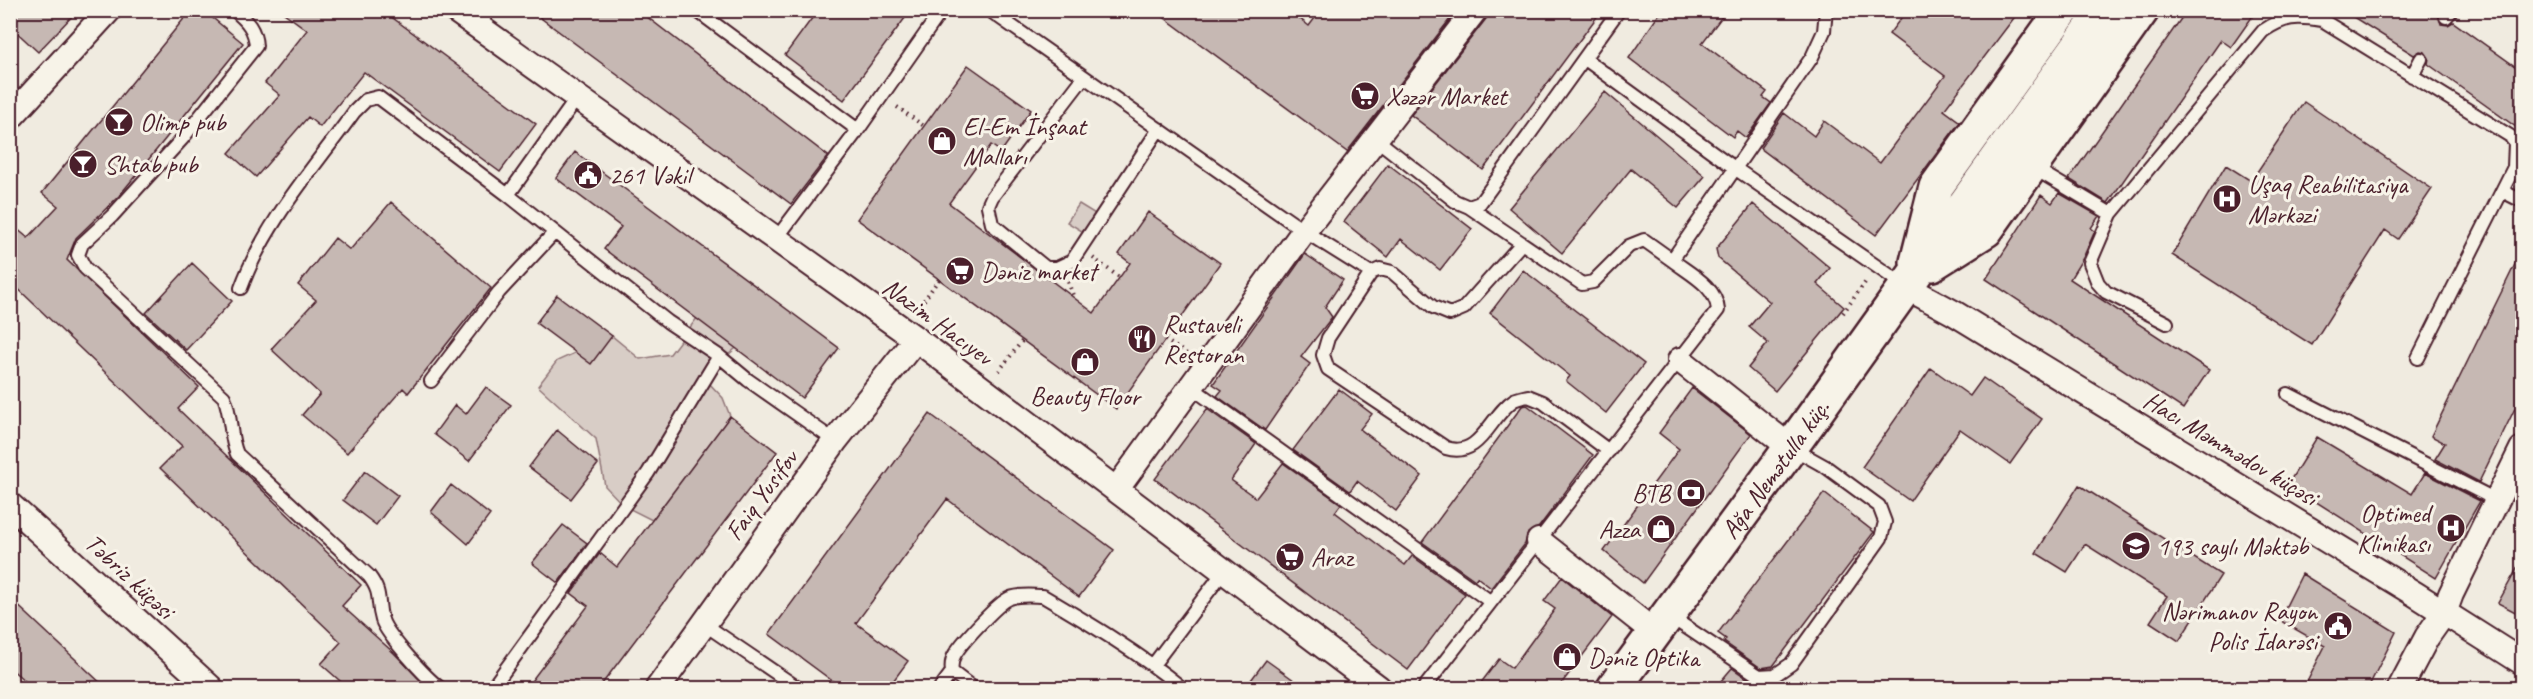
<svg xmlns="http://www.w3.org/2000/svg" width="2533" height="699" viewBox="0 0 2533 699" font-family="Caveat,sans-serif">
	<style>
		.green { fill: #d8cdc6; stroke: #917678; stroke-width: 1.5 }
		.building { fill: #c6b8b3; stroke: #4a1f2b; stroke-width: 1.5 }
		.lines { fill: none; stroke-linecap: round; stroke-linejoin: round }
		.lane-casing { stroke: #4a1f2b; stroke-width: 16 }
		.street-casing { stroke: #4a1f2b; stroke-width: 28 }
		.secondary-casing { stroke: #4a1f2b; stroke-width: 38 }
		.path { stroke: #4a1f2b; stroke-width: 4; stroke-dasharray: 1.5 4.5; stroke-linecap: butt }
		.lane { stroke: #f7f3e8; stroke-width: 12 }
		.street { stroke: #f7f3e8; stroke-width: 24 }
		.secondary { stroke: #f7f3e8; stroke-width: 33 }
		.labels { text-anchor: middle; stroke-width: 6; stroke-linejoin: round; paint-order: stroke }
		.poi-label { font-size: 26px; fill: #4a1f2b; stroke: #f7f3e8; text-anchor: start }
		.street-label { font-size: 26px; fill: #4a1f2b; stroke: #f7f3e8 }
	</style>
	<rect width="100%" height="100%" fill="#f0ebe0"/>
	<filter id="ink" filterUnits="userSpaceOnUse"><feTurbulence type="fractalNoise" baseFrequency=".0167" numOctaves="2"/><feDisplacementMap in="SourceGraphic" scale="12" xChannelSelector="R" yChannelSelector="G"/><feConvolveMatrix kernelMatrix="1 2 1 2 8 2 1 2 1" color-interpolation-filters="sRGB"/></filter>
	<g filter="url(#ink)">
		<path class="green" d="M 1079,204 L 1097,215 L 1085,233 L 1067,222 Z
			M 697,318 L 736,348 L 719,363 L 711,361 L 703,369 L 708,382 L 723,398 L 730,416 L 652,520 L 624,506 L 605,486 L 596,439 L 538,386 L 557,361 L 612,336 L 640,359 L 670,354 Z"/>
		<path class="building" d="M 10,10 L 78,10 L 38,52 L 10,26 Z
			M 191,10 L 203,10 L 243,43 L 119,196 L 76,238 L 67,260 L 199,387 L 178,409 L 361,585 L 342,606 L 394,653 L 428,688 L 348,688 L 321,664 L 341,642 L 160,468 L 182,446 L 10,281 L 10,223 L 28,238 L 58,206 L 42,193 Z
			M 280,10 L 382,10 L 536,124 L 500,172 L 364,72 L 320,127 L 308,117 L 256,177 L 229,153 L 280,95 L 265,83 L 307,30 Z
			M 530,10 L 638,10 L 828,156 L 791,204 Z
			M 818,10 L 911,10 L 844,100 L 785,55 Z
			M 1154,10 L 1289,10 L 1309,26 L 1321,10 L 1457,10 L 1347,152 Z
			M 1489,10 L 1602,10 L 1483,170 L 1411,115 L 1486,19 Z
			M 1662,10 L 1727,10 L 1702,43 L 1767,92 L 1763,97 L 1771,103 L 1746,138 L 1737,131 L 1733,137 L 1629,58 Z
			M 1907,10 L 2020,10 L 1944,110 L 1960,122 L 1876,235 L 1760,148 L 1784,113 L 1814,136 L 1824,121 L 1880,163 L 1945,76 L 1889,34 Z
			M 2187,10 L 2257,10 L 2231,47 L 2221,40 L 2108,203 L 2069,179 Z
			M 2342,10 L 2437,10 L 2441,24 L 2448,25 L 2453,22 L 2523,72 L 2523,132 L 2428,64 L 2429,58 L 2425,52 L 2420,51 L 2414,55 Z
			M 968,65 L 1031,110 L 1001,152 L 991,145 L 949,203 L 1094,313 L 1130,263 L 1119,254 L 1148,212 L 1220,263 L 1116,409 L 857,219 Z
			M 1605,92 L 1705,176 L 1678,208 L 1631,169 L 1562,253 L 1509,208 Z
			M 2304,102 L 2432,189 L 2398,239 L 2385,230 L 2312,345 L 2172,255 L 2226,165 L 2251,181 Z
			M 575,152 L 839,348 L 802,398 L 604,249 L 621,227 L 556,178 Z
			M 1388,164 L 1472,229 L 1440,270 L 1401,239 L 1388,257 L 1344,222 Z
			M 2059,193 L 2099,216 L 2091,228 L 2095,231 L 2083,258 L 2070,279 L 2209,370 L 2183,409 L 1986,279 L 2041,195 L 2052,203 Z
			M 391,202 L 491,288 L 408,393 L 403,388 L 347,453 L 302,415 L 320,394 L 271,349 L 316,300 L 298,285 L 335,238 L 350,250 Z
			M 1753,204 L 1830,268 L 1817,284 L 1844,307 L 1775,391 L 1748,368 L 1768,343 L 1749,327 L 1770,302 L 1718,258 L 1716,249 Z
			M 2523,248 L 2523,392 L 2479,482 L 2435,459 L 2445,443 L 2431,436 Z
			M 1305,254 L 1343,280 L 1325,307 L 1332,317 L 1301,357 L 1310,364 L 1265,430 L 1217,396 L 1222,390 L 1213,384 Z
			M 192,263 L 232,301 L 186,350 L 146,313 Z
			M 1523,270 L 1644,364 L 1606,413 L 1566,381 L 1570,376 L 1490,313 Z
			M 557,295 L 612,336 L 591,364 L 536,323 Z
			M 1931,368 L 1970,396 L 1983,378 L 2042,419 L 2010,464 L 1960,429 L 1910,501 L 1862,467 Z
			M 486,387 L 511,405 L 469,461 L 434,434 L 455,405 L 466,414 Z
			M 1692,388 L 1751,434 L 1643,583 L 1604,551 L 1679,449 L 1659,433 Z
			M 1339,389 L 1372,414 L 1360,429 L 1422,476 L 1396,511 L 1357,481 L 1350,491 L 1293,450 Z
			M 1527,405 L 1593,455 L 1539,527 L 1528,533 L 1525,544 L 1491,588 L 1477,577 L 1475,580 L 1422,542 L 1522,406 Z
			M 1207,409 L 1256,444 L 1231,480 L 1256,498 L 1283,463 L 1341,504 L 1335,512 L 1405,565 L 1412,556 L 1465,594 L 1408,670 L 1155,479 Z
			M 930,414 L 1114,550 L 1079,597 L 947,499 L 856,623 L 908,661 L 888,688 L 842,688 L 769,634 Z
			M 730,416 L 777,452 L 599,688 L 526,688 L 588,606 L 571,593 L 600,553 L 617,567 Z
			M 557,430 L 598,464 L 571,499 L 529,467 Z
			M 2317,437 L 2412,494 L 2425,473 L 2480,501 L 2436,578 L 2288,484 Z
			M 365,471 L 398,496 L 376,525 L 343,500 Z
			M 451,485 L 490,515 L 468,544 L 431,512 Z
			M 2079,485 L 2221,575 L 2179,641 L 2150,622 L 2167,596 L 2085,544 L 2067,572 L 2036,553 Z
			M 1824,493 L 1874,532 L 1773,666 L 1761,668 L 1724,642 L 1726,639 L 1718,633 Z
			M 563,525 L 587,543 L 558,583 L 532,563 Z
			M 2523,558 L 2523,616 L 2498,603 Z
			M 2302,574 L 2396,632 L 2368,688 L 2304,688 L 2325,646 L 2279,620 Z
			M 1562,577 L 1612,617 L 1558,688 L 1477,688 L 1499,659 L 1512,668 L 1555,609 L 1544,601 Z
			M 10,598 L 106,688 L 33,688 L 10,668 Z
			M 1266,660 L 1305,688 L 1245,688 Z
			M 1732,668 L 1754,683 L 1759,684 L 1756,688 L 1715,688 Z"/>
		<g class="lines">
			<g class="lane-casing">
				<path id="lane" d="M 234,10 C 247,21 255,29 256,46 L 182,139 L 112,216 L 82,244 L 78,255 L 85,268 L 224,397 C 232,415 229,436 237,454 L 369,576 C 383,595 376,600 382,620 C 387,635 426,678 440,688
					M 696,10 L 858,130
					M 989,10 L 1304,231 L 1371,273 L 1380,269 L 1392,272 L 1433,307 L 1450,314 L 1464,308 L 1522,243
					M 2446,17 L 2452,10
					M 478,26 L 489,10
					M 1585,59 L 1736,169 L 1905,286
					M 2412,76 L 2421,59
					M 1084,77 L 992,197 L 988,206 L 992,224 L 1046,268 L 1057,268 L 1072,261 L 1159,129
					M 1376,139 L 1455,201 L 1469,207 L 1480,203 L 1619,10
					M 2032,167 L 2111,214 L 2263,31 C 2285,16 2296,16 2322,20 L 2510,136 L 2515,143 L 2514,167 L 2418,358
					M 2502,191 L 2522,201
					M 508,195 L 577,98
					M 1469,207 L 1582,284 L 1593,282 L 1629,246 L 1644,240 L 1672,260
					M 2111,214 L 2090,263 L 2098,283 L 2106,292 L 2167,323
					M 776,239 L 858,130 L 942,10
					M 1371,273 L 1328,338 L 1323,355 L 1328,369 L 1446,448 C 1481,459 1490,415 1514,400 C 1518,398 1524,397 1528,396 L 1543,402 L 1609,451
					M 241,288 C 265,222 314,168 354,112 L 366,100 L 378,97 L 508,195 L 668,322 L 719,356 L 748,380 L 835,441
					M 431,381 L 499,292 L 554,233
					M 1191,387 L 1491,602
					M 2288,394 L 2498,501
					M 1668,615 L 1759,676 L 1775,675 L 1791,664 L 1881,538 L 1885,522 L 1879,506 L 1826,467 L 1792,448
					M 704,624 L 798,688
					M 1153,665 L 1224,571
					M 492,688 L 648,473 L 719,356
					M 940,688 L 952,672
					M 973,688 L 952,672 C 951,665 951,660 955,654 C 962,642 999,602 1010,598 C 1020,594 1033,596 1043,596 C 1092,625 1139,653 1182,688
					M 1424,688 L 1718,310 C 1716,286 1690,274 1672,260 L 1812,57 L 1824,31 L 1826,10"/>
			</g>
			<g class="street-casing">
				<path id="street" d="M 455,10 L 916,339 L 1379,688
					M 10,118 L 109,10
					M 1906,287 L 1954,313 L 2415,594 L 2522,662
					M 1680,360 L 1791,448
					M 1116,490 L 1304,231 L 1475,10
					M 10,505 L 211,688
					M 1539,541 L 1654,632
					M 658,688 L 835,441 L 916,339
					M 2400,688 L 2427,637 L 2444,613 L 2451,594 L 2522,449"/>
			</g>
			<g class="secondary-casing">
				<g id="secondary">
					<path d="M 1917,262 L 1936,187 L 2063,10"/>
					<path d="M 1932,264 L 1986,230 L 2142,10"/>
					<path id="s1" d="M 1614,688 L 1781,461 L 2104,10"/>
				</g>
			</g>
			<path class="path" d="M 897,107 L 924,126
				M 1093,258 L 1119,277
				M 1068,282 L 1074,298
				M 917,310 L 939,279
				M 1843,313 L 1867,280
				M 1165,340 L 1187,354
				M 999,371 L 1022,341"/>
			<use href="#lane" class="lane"/>
			<use href="#street" class="street"/>
			<use href="#secondary" class="secondary"/>
		</g>
	</g>
	<defs>
		<g id="supermarket-disc" transform="scale(1.5)"><circle r="9.5" fill="#4a1f2b" stroke="#f7f3e8"/><path d="M-6-5.5h2.5l.6 2H6L4.5 2H-2.5L-4.4-4H-6ZM-1.5 3.2a1.3 1.3 0 1 0 .1 0ZM3 3.2a1.3 1.3 0 1 0 .1 0Z" fill="#fff"/></g>
		<g id="bar-disc" transform="scale(1.5)"><circle r="9.5" fill="#4a1f2b" stroke="#f7f3e8"/><path d="M-6-5H6L.8 .8V4.5H3.5V6h-7V4.5H-.8V.8Z" fill="#fff"/></g>
		<g id="shop-disc" transform="scale(1.5)"><circle r="9.5" fill="#4a1f2b" stroke="#f7f3e8"/><path d="M-5-2.5h2.3a2.7 3.5 0 0 1 5.4 0H5L5.5 6h-11ZM-1.5-2.5h3a1.5 2.3 0 0 0-3 0Z" fill="#fff"/></g>
		<g id="civic-disc" transform="scale(1.5)"><circle r="9.5" fill="#4a1f2b" stroke="#f7f3e8"/><path d="M-.6-6.5H3V-4.5H.6V-3L4-1V1h2V6H-6V1h2V-1L-.6-3ZM-1.2 2.5V6h2.4V2.5Z" fill="#fff"/></g>
		<g id="hospital-disc" transform="scale(1.5)"><circle r="9.5" fill="#4a1f2b" stroke="#f7f3e8"/><path d="M-5-5h3v3.5h4V-5h3V5h-3V1.5h-4V5h-3Z" fill="#fff"/></g>
		<g id="restaurant-disc" transform="scale(1.5)"><circle r="9.5" fill="#4a1f2b" stroke="#f7f3e8"/><path d="M-5-6h1v4h1v-4h1v4h1v-4h1v5L-1.5 .5V6h-2V.5L-5-1ZM5-6V6H3V1.5H1.5Q1.5-4 5-6Z" fill="#fff"/></g>
		<g id="bank-disc" transform="scale(1.5)"><circle r="9.5" fill="#4a1f2b" stroke="#f7f3e8"/><path d="M-6-4H6V4H-6ZM0-2.3a2.3 2.3 0 1 0 0 4.6a2.3 2.3 0 1 0 0-4.6Z" fill="#fff"/></g>
		<g id="school-disc" transform="scale(1.5)"><circle r="9.5" fill="#4a1f2b" stroke="#f7f3e8"/><path d="M0-5L7-2L0 1L-7-2ZM-4 1L0 2.5L4 1V4Q0 6-4 4Z" fill="#fff"/></g>
	</defs>
	<g fill-rule="evenodd">
		<use href="#supermarket-disc" x="1365" y="96"/>
		<use href="#bar-disc" x="119" y="122"/>
		<use href="#shop-disc" x="942" y="141"/>
		<use href="#bar-disc" x="83" y="164"/>
		<use href="#civic-disc" x="588" y="175"/>
		<use href="#hospital-disc" x="2227" y="199"/>
		<use href="#supermarket-disc" x="960" y="271"/>
		<use href="#restaurant-disc" x="1142" y="339"/>
		<use href="#shop-disc" x="1085" y="362"/>
		<use href="#bank-disc" x="1691" y="493"/>
		<use href="#hospital-disc" x="2451" y="528"/>
		<use href="#shop-disc" x="1661" y="529"/>
		<use href="#school-disc" x="2136" y="546"/>
		<use href="#supermarket-disc" x="1290" y="557"/>
		<use href="#civic-disc" x="2338" y="626"/>
		<use href="#shop-disc" x="1567" y="657"/>
	</g>
	<g class="labels">
		<g class="poi-label">
			<text x="1386" y="105">Xəzər Market</text>
			<text x="140" y="131">Olimp pub</text>
			<text x="963" y="135">El-Em İnşaat<tspan x="963" dy="30">Malları</tspan></text>
			<text x="104" y="173">Shtab pub</text>
			<text x="609" y="184">261 Vəkil</text>
			<text x="2248" y="193">Uşaq Reabilitasiya<tspan x="2248" dy="30">Mərkəzi</tspan></text>
			<text x="981" y="280">Dəniz market</text>
			<text x="1163" y="333">Rustaveli<tspan x="1163" dy="30">Restoran</tspan></text>
			<text x="1085" y="405" text-anchor="middle">Beauty Floor</text>
			<text x="1670" y="502" text-anchor="end">BTB</text>
			<text x="2430" y="522" text-anchor="end">Optimed<tspan x="2430" dy="30">Klinikası</tspan></text>
			<text x="1640" y="538" text-anchor="end">Azza</text>
			<text x="2157" y="555">193 saylı Məktəb</text>
			<text x="1311" y="566">Araz</text>
			<text x="2317" y="620" text-anchor="end">Nərimanov Rayon<tspan x="2317" dy="30">Polis İdarəsi</tspan></text>
			<text x="1588" y="666">Dəniz Optika</text>
		</g>
		<g class="street-label">
			<text transform="translate(938 321) rotate(36)" y="9">Nazim Hacıyev</text>
			<text transform="translate(2231 448) rotate(31)" y="9">Hacı Məmmədov küçəsi</text>
			<text dy="9" stroke="none"><textPath href="#s1" startOffset="272">Ağa Nemətulla küç.</textPath></text>
			<text transform="translate(761 495) rotate(-54)" y="9">Faiq Yusifov</text>
			<text transform="translate(130 576) rotate(43)" y="9">Təbriz küçəsi</text>
		</g>
	</g>
	<rect width="2533" height="699" fill="none" stroke="#f7f3e8" stroke-width="36"/>
	<rect x="18" y="18" width="2497" height="663" fill="none" stroke="#4a1f2b" stroke-width="2" filter="url(#ink)"/>
</svg>
